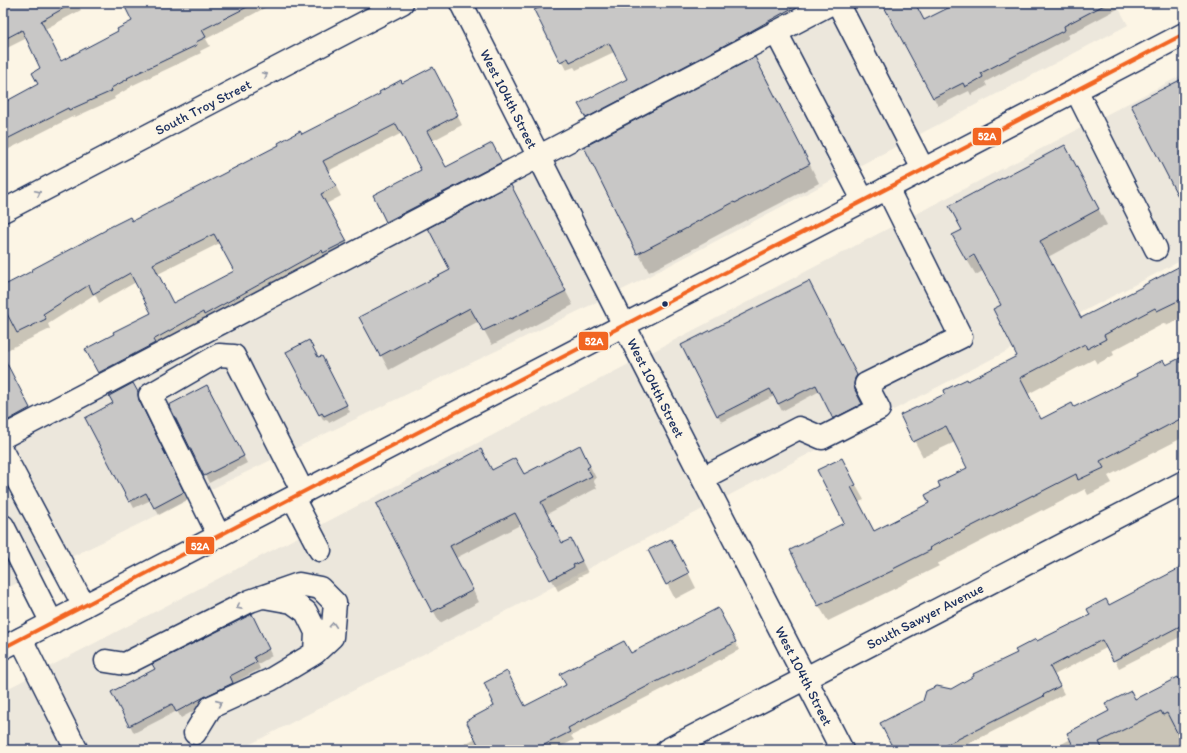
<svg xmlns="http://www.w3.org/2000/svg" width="1187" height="753" viewBox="0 0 1187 753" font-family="Itim,sans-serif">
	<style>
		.built { fill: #ece7dc }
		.shadow { fill: #0003; fill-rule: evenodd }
		.building { fill: #c8c7c6; stroke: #1b2f5e; fill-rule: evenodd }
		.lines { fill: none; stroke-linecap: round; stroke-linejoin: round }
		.minor-casing { stroke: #1b2f5e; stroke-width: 25 }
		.major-casing { stroke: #1b2f5e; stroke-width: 25 }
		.minor { stroke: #fcf5e5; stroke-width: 22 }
		.major { stroke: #fcf5e5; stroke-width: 22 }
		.bus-1-casing { stroke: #fcf5e5; stroke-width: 7 }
		.bus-1 { stroke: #f26522; stroke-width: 4 }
		.oneway { stroke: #8c92a2 }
		.bus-dot { fill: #1b2f5e; stroke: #fcf5e5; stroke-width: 1.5 }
		.labels { text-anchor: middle; stroke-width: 3; stroke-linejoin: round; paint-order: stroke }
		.street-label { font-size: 14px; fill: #1b2f5e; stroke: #fcf5e5 }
		.line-badge { stroke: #fcf5e5; stroke-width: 1.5 }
		.badge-label { font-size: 11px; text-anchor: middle; font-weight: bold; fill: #fff }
	</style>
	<rect width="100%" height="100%" fill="#fcf5e5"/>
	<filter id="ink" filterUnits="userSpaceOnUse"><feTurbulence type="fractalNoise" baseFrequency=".025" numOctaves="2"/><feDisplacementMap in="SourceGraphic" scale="8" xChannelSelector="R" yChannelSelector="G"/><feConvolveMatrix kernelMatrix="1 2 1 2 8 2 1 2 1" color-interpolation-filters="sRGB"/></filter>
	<g filter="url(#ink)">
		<path class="built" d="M 845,3 L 1116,3 L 1128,25 L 630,286 L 3,590 L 3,444 Z
			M 1184,74 L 1184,259 L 239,750 L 3,750 L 3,691 Z"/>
		<path class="shadow" d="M 3,3 L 87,3 L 79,7 L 81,10 L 45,29 L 61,62 L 119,31 L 134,22 L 147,3 L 274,3 L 206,39 L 210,46 L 200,51 L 201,53 L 131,86 L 131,87 L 114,97 L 115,99 L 75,117 L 74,116 L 3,152 L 3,104 L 39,84 L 42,68 L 27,38 L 3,50 Z
			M 549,3 L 823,3 L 592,126 L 580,104 L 628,79 L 614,52 L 576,70 L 574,67 L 566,70 L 535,11 L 550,4 Z
			M 884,3 L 915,3 L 924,21 L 960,3 L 1139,3 L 1129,8 L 1127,4 L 1068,35 L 1069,38 L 985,82 L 987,86 L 971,95 L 969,91 L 938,106 Z
			M 755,59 L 766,77 L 819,183 L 746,221 L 746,220 L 699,245 L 699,246 L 649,272 L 638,253 Z
			M 438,78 L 462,125 L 432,141 L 446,168 L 497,153 L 506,172 L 393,231 L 387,221 L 422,171 L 402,133 L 328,171 L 341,196 L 326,204 L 352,251 L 104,382 L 86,349 L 153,314 L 136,282 L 99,303 L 95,294 L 48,324 L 50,329 L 3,352 L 3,287 L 132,223 L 402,85 ZM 220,243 L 235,272 L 173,304 L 158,274 Z
			M 1073,162 L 1107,225 L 1048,257 L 1081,319 L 1184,266 L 1184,317 L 1166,326 L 1165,323 L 1112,351 L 1114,355 L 1097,364 L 1094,359 L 1028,394 L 1041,420 L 1074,408 L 1184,357 L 1184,437 L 1108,476 L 1112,483 L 1088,495 L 1085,489 L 1043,511 L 1042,510 L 937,564 L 939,566 L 901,585 L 902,585 L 828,621 L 819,606 L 791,550 L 845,523 L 850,475 L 864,500 L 859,502 L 874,531 L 930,504 L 941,488 L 968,469 L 955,442 L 923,457 L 901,416 L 947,394 L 1019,357 L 1002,305 L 984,270 L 976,275 L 967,260 L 979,254 Z
			M 518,201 L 573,305 L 520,333 L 519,331 L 492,345 L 479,321 L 389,370 L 361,318 L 451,270 Z
			M 813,289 L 861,383 L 859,385 L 857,391 L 858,398 L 865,411 L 837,425 L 820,391 L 782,411 L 774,396 L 722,422 L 718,416 Z
			M 318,359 L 325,364 L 350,412 L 329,423 L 327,419 L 324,421 L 320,414 Z
			M 133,384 L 142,400 L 141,402 L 142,408 L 187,500 L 159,515 L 151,500 L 134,508 L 86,418 L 114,404 Z
			M 3,391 L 25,398 L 38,423 L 14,435 L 3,416 Z
			M 211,393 L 247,463 L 209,483 L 170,405 Z
			M 586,458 L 596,478 L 593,480 L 597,488 L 547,514 L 562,544 L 577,551 L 588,573 L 578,577 L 579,579 L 558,591 L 522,524 L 456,558 L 479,602 L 440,623 L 377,504 L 492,471 L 524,475 Z
			M 650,551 L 679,554 L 696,588 L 675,599 Z
			M 1184,563 L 1184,635 L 1119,668 L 1108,647 L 1054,675 L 1064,694 L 1047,703 L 1047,704 L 956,750 L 895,750 L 951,690 L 1018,654 L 1037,642 L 1180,570 L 1178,567 Z
			M 722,617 L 739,650 L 653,694 L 571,736 L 574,740 L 554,750 L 453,750 L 476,738 L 525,707 L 630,654 Z
			M 255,622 L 272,656 L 258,664 L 260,669 L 233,683 L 236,690 L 210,702 L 181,718 L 177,711 L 134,733 L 113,692 Z
			M 1184,691 L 1184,748 L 1179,750 L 1050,750 L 1071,739 L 1134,700 Z
			M 427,746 L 429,750 L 419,750 Z"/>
		<path class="building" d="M 14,3 L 73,3 L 41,21 L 61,61 L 118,31 L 117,29 L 132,21 L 123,3 L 255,3 L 202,30 L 206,37 L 196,42 L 197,45 L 127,78 L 128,79 L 111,88 L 112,91 L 69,110 L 68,108 L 3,141 L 3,103 L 38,84 L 32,73 L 40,68 L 22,30 L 3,40 L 3,9 Z
			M 550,3 L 801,3 L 744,35 L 586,118 L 578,104 L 627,79 L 609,43 L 570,62 L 568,58 L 560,62 L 534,10 Z
			M 882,3 L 915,3 L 924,20 L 958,3 L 1108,3 L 1064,26 L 1065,30 L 981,73 L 983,77 L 965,87 L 963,83 L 933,98 Z
			M 755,57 L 810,164 L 735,203 L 734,202 L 689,226 L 689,227 L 637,254 L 584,147 Z
			M 433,67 L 458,115 L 427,131 L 446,167 L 492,143 L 502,162 L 386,222 L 373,195 L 421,170 L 396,124 L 323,161 L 336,186 L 321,194 L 347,241 L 323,253 L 322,250 L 204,315 L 203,312 L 153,340 L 155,343 L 98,373 L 85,349 L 114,334 L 113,332 L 151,313 L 130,273 L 93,294 L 89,285 L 43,314 L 46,319 L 17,333 L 3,306 L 3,286 L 32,271 L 31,270 L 106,230 L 106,229 L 130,217 L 132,221 L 279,145 L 278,143 L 300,131 L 302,134 L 380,94 L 379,92 L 401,80 L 402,83 ZM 214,234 L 234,271 L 173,303 L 153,264 Z
			M 1184,78 L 1184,208 L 1131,105 Z
			M 1065,145 L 1099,209 L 1040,241 L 1081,318 L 1144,286 L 1144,285 L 1184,264 L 1184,298 L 1157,311 L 1155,308 L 1104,335 L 1106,339 L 1087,349 L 1085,344 L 1020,378 L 1041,419 L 1072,403 L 1074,407 L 1137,376 L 1136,374 L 1163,360 L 1166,365 L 1184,356 L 1184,417 L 1100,461 L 1104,468 L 1078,480 L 1076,474 L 1033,496 L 1033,495 L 929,548 L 931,550 L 893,569 L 894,570 L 818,606 L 790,550 L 844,523 L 817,470 L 842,458 L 856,485 L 851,487 L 874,531 L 929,503 L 925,495 L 940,487 L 938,482 L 967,468 L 946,426 L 913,442 L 900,415 L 945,394 L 944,390 L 967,379 L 968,381 L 1017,356 L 993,309 L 1001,305 L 974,255 L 966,260 L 952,235 L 962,230 L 949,206 Z
			M 511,185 L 566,291 L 511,319 L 510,318 L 483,331 L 470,308 L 380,356 L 359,317 L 450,270 L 428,228 Z
			M 809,281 L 857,375 L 855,378 L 854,384 L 855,390 L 862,404 L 833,419 L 816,385 L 778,404 L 770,389 L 717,416 L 681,345 Z
			M 309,340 L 318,357 L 322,356 L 347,405 L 324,416 L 322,413 L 319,415 L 286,352 Z
			M 3,356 L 30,408 L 3,423 Z
			M 133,383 L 138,392 L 138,395 L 139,400 L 184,492 L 154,508 L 146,493 L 129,502 L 85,418 L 113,403 L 109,396 Z
			M 207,385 L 244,456 L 204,476 L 169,405 Z
			M 580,445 L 590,466 L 587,468 L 592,476 L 541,502 L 562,543 L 571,539 L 582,561 L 573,565 L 574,567 L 550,580 L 515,513 L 450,546 L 473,590 L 432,612 L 376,504 L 481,449 L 492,470 L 515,458 L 524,474 Z
			M 671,539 L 689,573 L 666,585 L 648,550 Z
			M 1184,566 L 1184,624 L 1113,661 L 1102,640 L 1050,667 L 1060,686 L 1043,695 L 1044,696 L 936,750 L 894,750 L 880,723 L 923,701 L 926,691 L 937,686 L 951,689 L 974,676 L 973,674 L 1017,653 L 1015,650 L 1036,639 L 1037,641 L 1090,615 L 1087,609 L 1106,599 L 1109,605 Z
			M 718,608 L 736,642 L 648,686 L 568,728 L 570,732 L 534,750 L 481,750 L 466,721 L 494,706 L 492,702 L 493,702 L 484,683 L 507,671 L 525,706 L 566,685 L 560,674 L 624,641 L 631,653 Z
			M 252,614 L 269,649 L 254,657 L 257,662 L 230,676 L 233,683 L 206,696 L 176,712 L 172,704 L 129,726 L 111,692 L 155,669 L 152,664 Z
			M 1178,677 L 1184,690 L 1184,746 L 1167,713 L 1163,715 L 1161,711 L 1099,742 L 1103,750 L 1075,750 L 1067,733 L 1109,711 L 1105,704 L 1131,691 L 1135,699 Z"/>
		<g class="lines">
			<g class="minor-casing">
				<path id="minor" d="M 461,3 L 624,325 L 842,750
					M 838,3 L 923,169
					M 776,32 L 863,200
					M 1076,90 L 1156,249
					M 3,211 L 402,3
					M 3,437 L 832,3
					M 3,453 L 84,606
					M 703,478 L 799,428 L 822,438 L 879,409 L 866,384 L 961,337 L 887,188
					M 293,498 L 320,550
					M 3,526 L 52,623
					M 219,536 L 150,395 L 219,355 L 234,356 L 303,492
					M 264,597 L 292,602 L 306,612 L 316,632 L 315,653
					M 21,639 L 76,749 L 74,750
					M 106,661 L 125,664 L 250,601 L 299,584 L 320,588 L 335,603 L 332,637 L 315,653 L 270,680 L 211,707 L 195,733
					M 667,750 L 1184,482"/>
			</g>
			<g class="major-casing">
				<path id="major" d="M 3,648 L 1184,34"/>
			</g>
			<use href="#minor" class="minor"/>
			<use href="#major" class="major"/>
			<g class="bus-1-casing">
				<path id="bus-1" d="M 3,648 L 1184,34"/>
			</g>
			<use href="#bus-1" class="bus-1"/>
		</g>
		<defs><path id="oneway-chevron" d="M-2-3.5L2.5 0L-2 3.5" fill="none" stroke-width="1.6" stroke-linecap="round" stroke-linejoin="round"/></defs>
		<g class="oneway">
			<use href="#oneway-chevron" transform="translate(265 75) rotate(-27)"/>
			<use href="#oneway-chevron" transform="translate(38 193) rotate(-27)"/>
			<use href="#oneway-chevron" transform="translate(239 607) rotate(153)"/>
			<use href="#oneway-chevron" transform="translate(333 625) rotate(-86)"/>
			<use href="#oneway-chevron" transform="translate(219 703) rotate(-24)"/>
		</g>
	</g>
	<circle class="bus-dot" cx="665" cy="304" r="3.5"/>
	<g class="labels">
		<g class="street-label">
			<text transform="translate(509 99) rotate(63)" y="5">West 104th Street</text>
			<text transform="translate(203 107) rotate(-27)" y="5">South Troy Street</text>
			<text transform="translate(656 388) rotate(63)" y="5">West 104th Street</text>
			<text transform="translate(925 616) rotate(-27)" y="5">South Sawyer Avenue</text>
			<text transform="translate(804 676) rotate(63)" y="5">West 104th Street</text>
		</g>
	</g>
	<g class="line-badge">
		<rect x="972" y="127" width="30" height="19" rx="4" fill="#f26522"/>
		<rect x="578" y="331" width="31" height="20" rx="4" fill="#f26522"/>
		<rect x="185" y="536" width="30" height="19" rx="4" fill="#f26522"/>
	</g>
	<g class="badge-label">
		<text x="987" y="140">52A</text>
		<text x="594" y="345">52A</text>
		<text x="200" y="550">52A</text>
	</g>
	<rect width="1187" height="753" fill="none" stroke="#fcf5e5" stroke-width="16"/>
	<rect x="8" y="8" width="1171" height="737" fill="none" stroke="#1b2f5e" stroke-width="1.5" filter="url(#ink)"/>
</svg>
